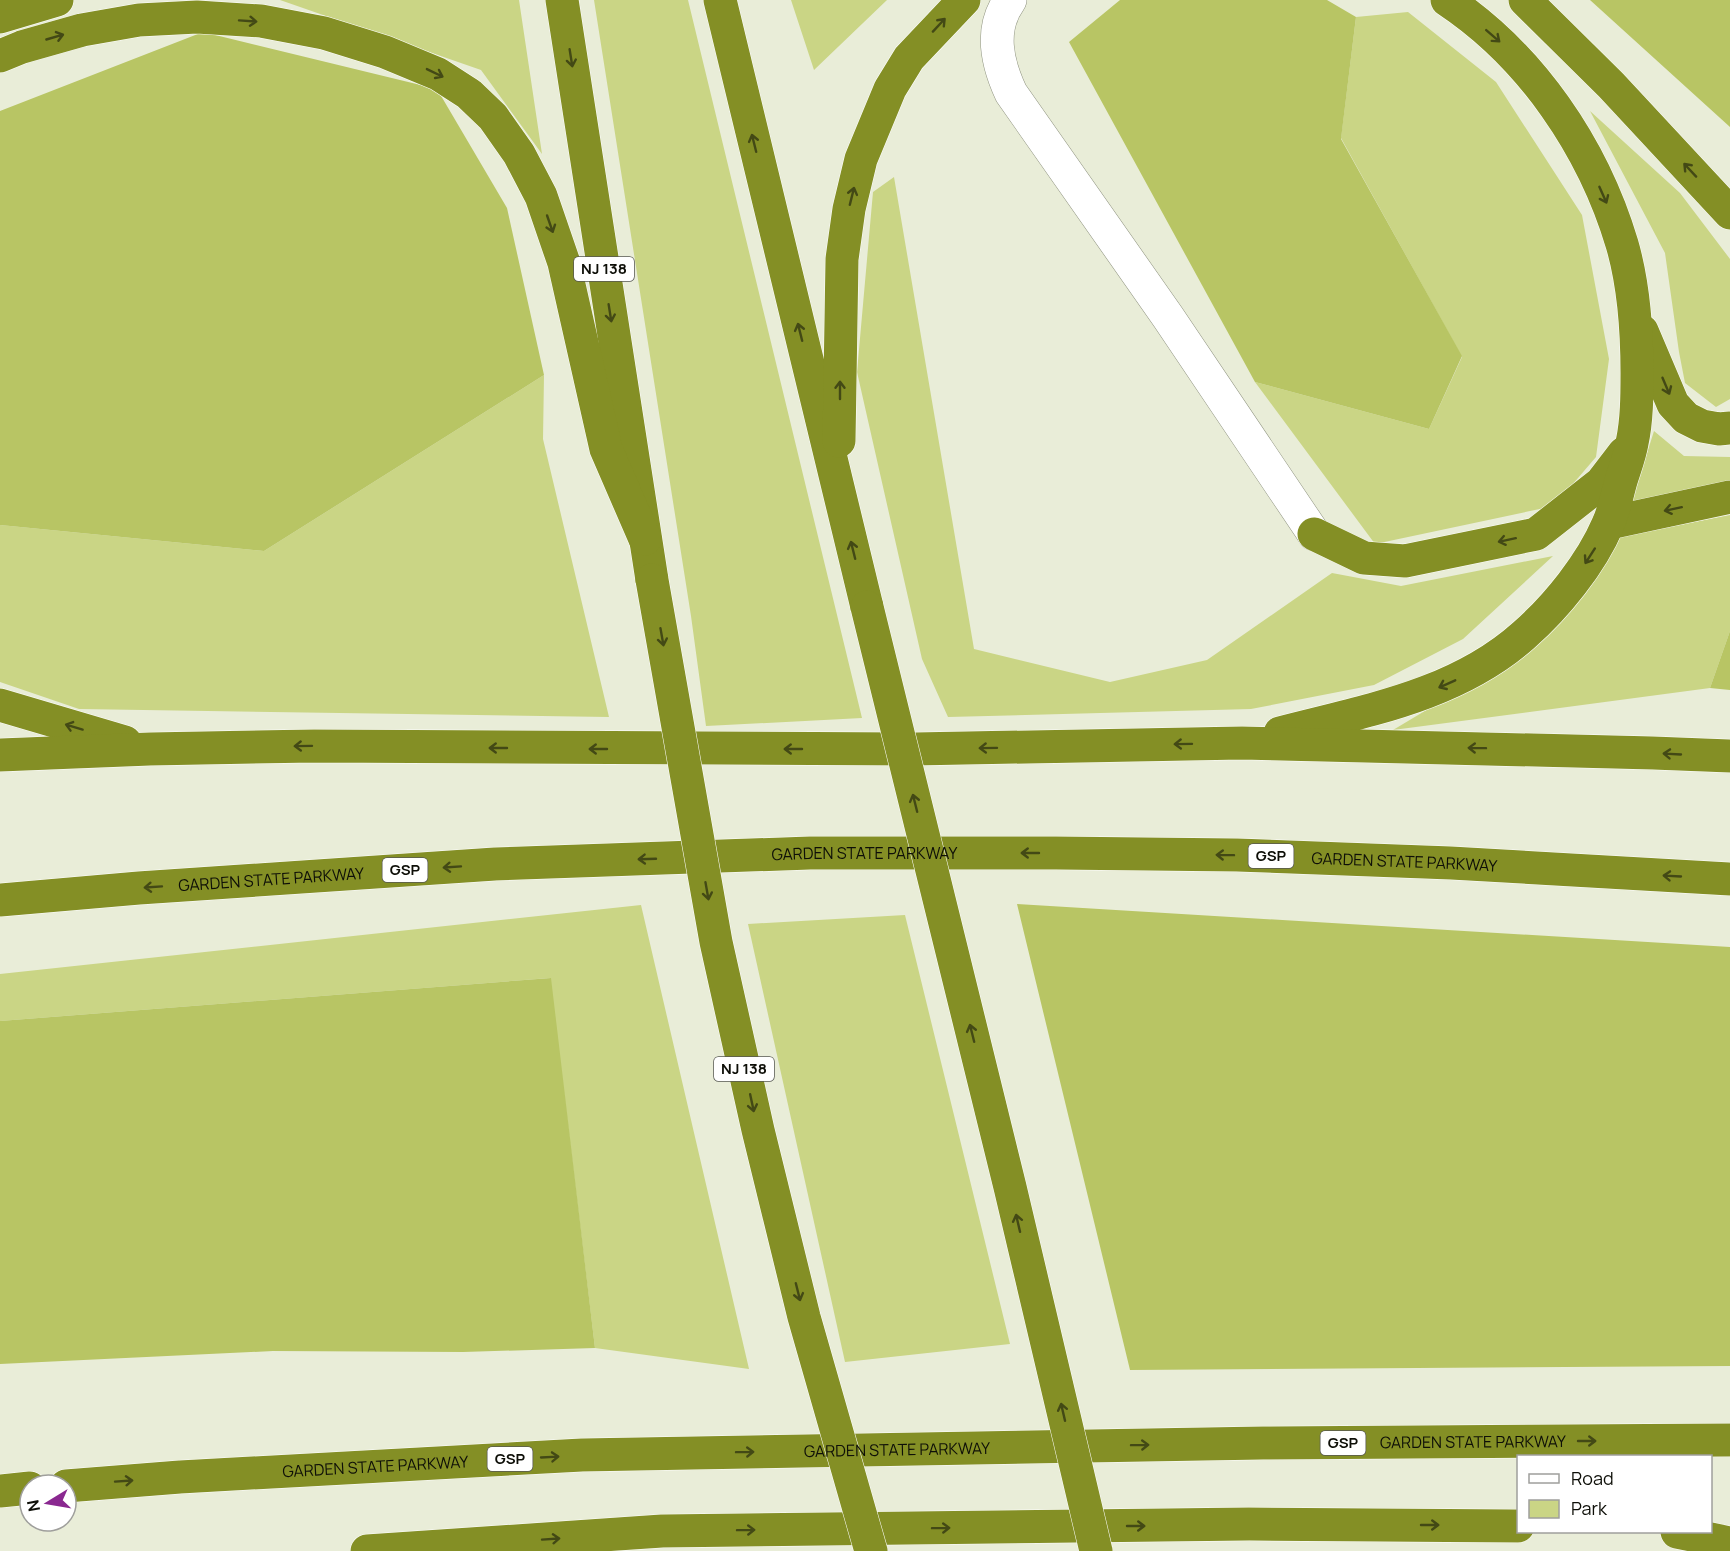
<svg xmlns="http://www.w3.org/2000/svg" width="1730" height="1551" viewBox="0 0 1730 1551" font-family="Manrope,sans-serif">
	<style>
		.green { fill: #cad585 }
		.forest { fill: #b8c564 }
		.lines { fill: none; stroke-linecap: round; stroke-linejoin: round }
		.minor-casing { stroke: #8e927f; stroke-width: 34 }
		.highway-casing { stroke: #fff; stroke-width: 34 }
		.minor { stroke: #fff; stroke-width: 33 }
		.highway { stroke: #848f25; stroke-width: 33 }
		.highway-bridge-casing { stroke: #fff; stroke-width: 34; stroke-linecap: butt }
		.highway-bridge { stroke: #848f25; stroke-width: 33 }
		.oneway { stroke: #434915 }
		.labels { text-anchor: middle; stroke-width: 6; stroke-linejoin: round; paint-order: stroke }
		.shield { fill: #fff; stroke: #565752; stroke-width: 1.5 }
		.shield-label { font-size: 15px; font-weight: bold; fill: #0e0f08 }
		.street-label { font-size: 16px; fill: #0e0f08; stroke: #fff }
	</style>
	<rect width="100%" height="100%" fill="#e9edd8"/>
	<path class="green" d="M 280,0 L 519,0 L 542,154 L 481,70 Z
		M 594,0 L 688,0 L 862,718 L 706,726 L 691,616 Z
		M 791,0 L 887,0 L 814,70 Z
		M 1408,12 L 1496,82 L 1582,215 L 1609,359 L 1596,457 L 1554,506 L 1375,544 L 1255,382 L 1429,429 L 1462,357 L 1341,138 L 1356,17 Z
		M 1590,111 L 1680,193 L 1730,259 L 1730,399 L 1716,407 L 1685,383 L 1679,352 L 1665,253 Z
		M 894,177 L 974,649 L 1110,682 L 1207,660 L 1332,573 L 1401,586 L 1553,556 L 1463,639 L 1374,685 L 1251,709 L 948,717 L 922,659 L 857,372 L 873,192 Z
		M 544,375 L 543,439 L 609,717 L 79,709 L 0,682 L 0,525 L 264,551 Z
		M 1654,431 L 1684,456 L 1730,457 L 1730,483 L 1631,504 Z
		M 1730,515 L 1730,631 L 1710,688 L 1393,730 L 1535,645 L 1619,537 Z
		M 641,905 L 749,1369 L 595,1348 L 550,978 L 0,1021 L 0,974 Z
		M 905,915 L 1010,1344 L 845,1362 L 748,924 Z"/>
	<path class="forest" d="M 1120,0 L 1327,0 L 1356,17 L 1341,139 L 1462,356 L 1429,429 L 1255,382 L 1069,42 Z
		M 1590,0 L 1730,0 L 1730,127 Z
		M 203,32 L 437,89 L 507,208 L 544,375 L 264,551 L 0,525 L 0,111 Z
		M 1730,631 L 1730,690 L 1710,688 Z
		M 1017,904 L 1730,947 L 1730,1366 L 1130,1370 Z
		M 551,978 L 595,1348 L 463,1352 L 273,1351 L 0,1364 L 0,1021 Z"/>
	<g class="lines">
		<g class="minor-casing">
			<path id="minor" d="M 1010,0 C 989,29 997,63 1011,93 L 1168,317 L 1314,534"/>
		</g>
		<g class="highway-casing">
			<g id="highway">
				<path d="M 562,0 L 652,580"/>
				<path d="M 720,0 L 867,607"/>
				<path d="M 1525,0 L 1611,85 L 1730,213"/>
				<path d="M 0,17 L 57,0"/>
				<path d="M 0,56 L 22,47 L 82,30 L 139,20 L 197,17 L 261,21 L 324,33 L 385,52 L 438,74 L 469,94 L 493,117 L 519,154 L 541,196 L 564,263 L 606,449 L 645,539"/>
				<path d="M 1642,331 L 1673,404 L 1686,418 L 1702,426 L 1719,429 L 1730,428"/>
				<path d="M 839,441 L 842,259 L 849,209 L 861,159 L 890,89 L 909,58 L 964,0"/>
				<path d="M 1609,523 L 1730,497"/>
				<path d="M 1314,534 L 1364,558 L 1405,561 L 1536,534 L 1601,483 L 1624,453"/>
				<path d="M 0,705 L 125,742"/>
				<path d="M 1280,733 C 1364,711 1456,696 1524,635 C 1556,607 1591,564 1608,524 C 1614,511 1617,495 1621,481 C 1625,468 1630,455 1632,443 C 1637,420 1637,395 1637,373 C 1637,330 1634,285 1622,244 C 1593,147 1531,56 1447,0"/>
				<path d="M 0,755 L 150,749 L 314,746 L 914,749 L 1242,743 L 1653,753 L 1730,756"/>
				<path id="s1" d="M 0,900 L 139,888 L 495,864 L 810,853 L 1056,853 L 1237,855 L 1451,863 L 1730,879"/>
				<path id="s2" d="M 66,1486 L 180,1477 L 582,1455 L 1263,1443 L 1730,1440"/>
				<path d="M 0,1491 L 30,1488"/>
				<path d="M 1677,1532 L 1730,1543"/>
				<path d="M 367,1551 L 662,1531 L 1249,1524 L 1518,1526"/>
			</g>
		</g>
		<use href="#minor" class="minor"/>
		<use href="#highway" class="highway"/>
		<g class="highway-bridge-casing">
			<path id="highway-bridge" d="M 652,580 L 716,942 L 758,1130 L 804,1317 L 871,1551
				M 867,607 L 1010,1187 L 1096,1551"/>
		</g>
		<use href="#highway-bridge" class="highway-bridge"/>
	</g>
	<defs><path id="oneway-shaft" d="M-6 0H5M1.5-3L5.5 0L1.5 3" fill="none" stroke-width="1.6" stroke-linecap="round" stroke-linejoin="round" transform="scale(1.5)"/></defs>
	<g class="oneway">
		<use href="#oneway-shaft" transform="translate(248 21) rotate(4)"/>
		<use href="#oneway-shaft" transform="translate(939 25) rotate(-47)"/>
		<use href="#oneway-shaft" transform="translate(1493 36) rotate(41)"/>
		<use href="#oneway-shaft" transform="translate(55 37) rotate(-16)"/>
		<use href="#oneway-shaft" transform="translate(571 58) rotate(81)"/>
		<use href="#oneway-shaft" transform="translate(435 73) rotate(26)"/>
		<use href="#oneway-shaft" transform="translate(754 143) rotate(-104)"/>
		<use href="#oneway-shaft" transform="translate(1690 170) rotate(-133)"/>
		<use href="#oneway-shaft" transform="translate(1603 195) rotate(66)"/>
		<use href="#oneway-shaft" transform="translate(852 196) rotate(-76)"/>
		<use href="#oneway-shaft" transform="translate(550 224) rotate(71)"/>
		<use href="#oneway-shaft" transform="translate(610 313) rotate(81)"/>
		<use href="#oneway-shaft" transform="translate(800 332) rotate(-104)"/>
		<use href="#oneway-shaft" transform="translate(1666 386) rotate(67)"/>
		<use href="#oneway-shaft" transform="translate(840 390) rotate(-90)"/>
		<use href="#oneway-shaft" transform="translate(1673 509) rotate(168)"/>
		<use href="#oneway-shaft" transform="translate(1507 540) rotate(168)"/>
		<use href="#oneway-shaft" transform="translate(853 550) rotate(-104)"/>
		<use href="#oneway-shaft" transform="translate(1590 556) rotate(123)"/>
		<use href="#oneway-shaft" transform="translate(662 637) rotate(80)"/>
		<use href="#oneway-shaft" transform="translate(1447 684) rotate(156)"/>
		<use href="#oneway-shaft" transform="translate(74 727) rotate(-163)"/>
		<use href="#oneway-shaft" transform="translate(1183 744) rotate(179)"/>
		<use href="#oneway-shaft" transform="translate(303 746) rotate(179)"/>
		<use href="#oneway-shaft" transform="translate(498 748) rotate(-180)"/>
		<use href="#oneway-shaft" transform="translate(988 748) rotate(179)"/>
		<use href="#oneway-shaft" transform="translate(1477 748) rotate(-179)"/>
		<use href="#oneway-shaft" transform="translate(598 749) rotate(-180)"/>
		<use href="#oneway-shaft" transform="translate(793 749) rotate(180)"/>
		<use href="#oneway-shaft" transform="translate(1672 754) rotate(-177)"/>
		<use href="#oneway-shaft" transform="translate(915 803) rotate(-104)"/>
		<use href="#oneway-shaft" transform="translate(1030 853) rotate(180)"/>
		<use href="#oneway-shaft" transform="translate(1225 855) rotate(-179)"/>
		<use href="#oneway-shaft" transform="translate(647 859) rotate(178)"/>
		<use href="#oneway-shaft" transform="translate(452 867) rotate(176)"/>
		<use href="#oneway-shaft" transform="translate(1672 876) rotate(-177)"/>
		<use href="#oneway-shaft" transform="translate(153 887) rotate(176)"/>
		<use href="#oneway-shaft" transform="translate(707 891) rotate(80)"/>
		<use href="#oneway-shaft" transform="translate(972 1033) rotate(-104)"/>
		<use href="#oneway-shaft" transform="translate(752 1103) rotate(78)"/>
		<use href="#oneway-shaft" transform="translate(1018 1223) rotate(-103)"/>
		<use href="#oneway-shaft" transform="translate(798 1292) rotate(76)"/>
		<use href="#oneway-shaft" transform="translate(1063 1412) rotate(-103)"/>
		<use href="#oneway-shaft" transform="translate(1587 1441)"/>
		<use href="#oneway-shaft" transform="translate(1140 1445) rotate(-1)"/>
		<use href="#oneway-shaft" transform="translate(745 1452) rotate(-1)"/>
		<use href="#oneway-shaft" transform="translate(550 1457) rotate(-3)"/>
		<use href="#oneway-shaft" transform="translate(124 1481) rotate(-4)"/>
		<use href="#oneway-shaft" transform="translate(1430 1525)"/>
		<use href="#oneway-shaft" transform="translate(1136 1526)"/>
		<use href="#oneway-shaft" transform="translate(941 1528) rotate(-1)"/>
		<use href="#oneway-shaft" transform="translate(746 1530) rotate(-1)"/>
		<use href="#oneway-shaft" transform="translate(551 1539) rotate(-4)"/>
	</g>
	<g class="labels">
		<g class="shield">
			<rect x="574" y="257" width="60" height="24" rx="4.5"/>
			<rect x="1248.5" y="844" width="45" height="24" rx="4.5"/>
			<rect x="382.5" y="858" width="45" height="24" rx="4.5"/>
			<rect x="714" y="1057" width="60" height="24" rx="4.5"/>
			<rect x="1320.5" y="1431" width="45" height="24" rx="4.5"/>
			<rect x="487.5" y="1447" width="45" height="24" rx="4.5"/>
		</g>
		<g class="shield-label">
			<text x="604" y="274">NJ 138</text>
			<text x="1271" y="861">GSP</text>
			<text x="405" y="875">GSP</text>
			<text x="744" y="1074">NJ 138</text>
			<text x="1343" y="1448">GSP</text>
			<text x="510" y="1464">GSP</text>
		</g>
		<g class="street-label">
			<text dy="6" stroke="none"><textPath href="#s1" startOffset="866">GARDEN STATE PARKWAY</textPath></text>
			<text dy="6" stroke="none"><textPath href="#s1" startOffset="1406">GARDEN STATE PARKWAY</textPath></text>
			<text dy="6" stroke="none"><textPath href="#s1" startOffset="272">GARDEN STATE PARKWAY</textPath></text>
			<text dy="6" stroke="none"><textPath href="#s2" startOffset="1408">GARDEN STATE PARKWAY</textPath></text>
			<text dy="6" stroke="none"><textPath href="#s2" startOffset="832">GARDEN STATE PARKWAY</textPath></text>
			<text dy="6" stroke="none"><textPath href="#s2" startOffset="310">GARDEN STATE PARKWAY</textPath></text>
		</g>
	</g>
	<rect x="1517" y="1455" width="195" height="78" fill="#ffffff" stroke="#9f9f9c" stroke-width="1.5"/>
	<rect x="1529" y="1474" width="30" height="9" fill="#ffffff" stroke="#9f9f9c" stroke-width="1.5"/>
	<text x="1571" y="1485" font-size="18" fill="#0e0f08">Road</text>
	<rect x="1529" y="1500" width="30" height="18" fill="#cad585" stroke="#9f9f9c" stroke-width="1.5"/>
	<text x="1571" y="1515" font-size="18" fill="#0e0f08">Park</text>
	<g transform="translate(48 1503) rotate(259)"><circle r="28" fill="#ffffff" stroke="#9f9f9c" stroke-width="1.5"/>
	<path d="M0-4.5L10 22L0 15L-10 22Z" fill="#8a2890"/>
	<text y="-9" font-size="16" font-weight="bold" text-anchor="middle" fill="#0e0f08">N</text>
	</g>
</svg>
